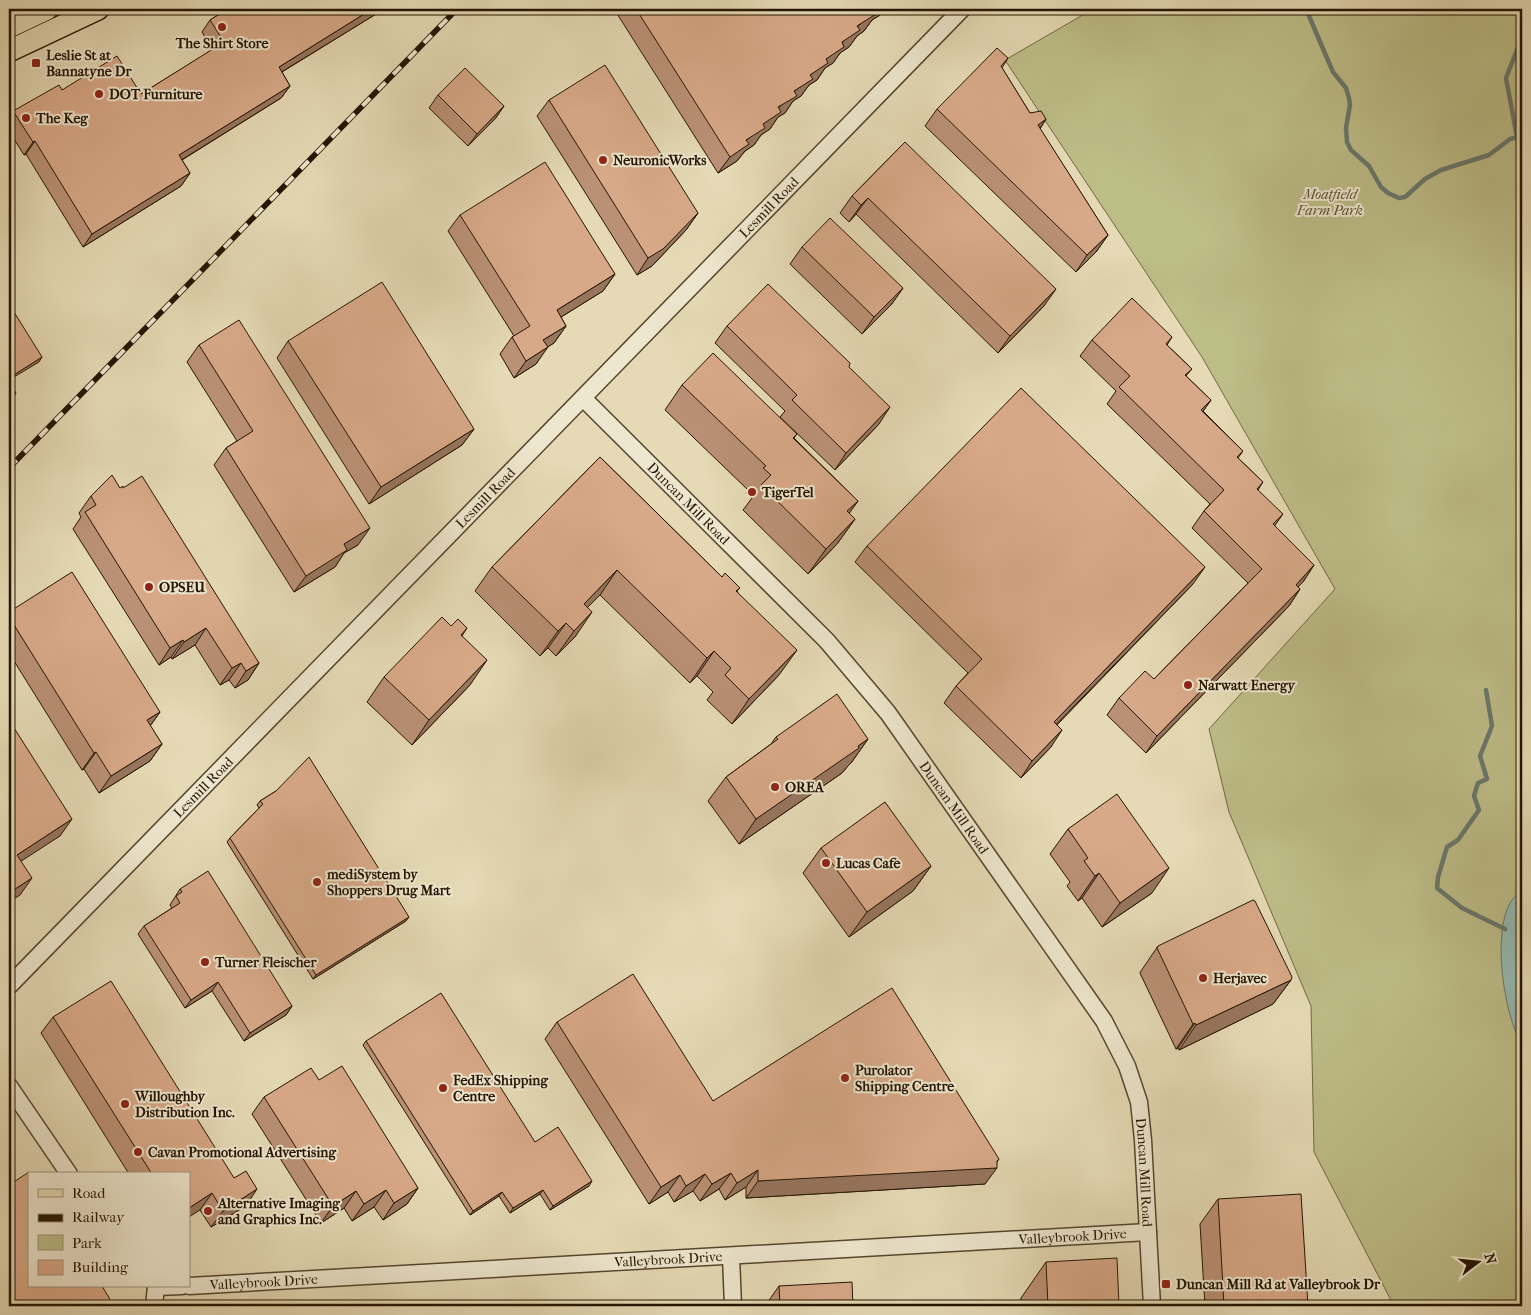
<svg xmlns="http://www.w3.org/2000/svg" width="1531" height="1315" viewBox="0 0 1531 1315" font-family="'IM FELL French Canon',serif">
	<style>
		.green { fill: #bdbd88; stroke: #716844 }
		.water { fill: #96bab2; stroke: #69786b }
		.lines { fill: none; stroke-linecap: round; stroke-linejoin: round }
		.stream { stroke: #69786b; stroke-width: 4.5 }
		.minor-casing { stroke: #55462e; stroke-width: 19 }
		.major-casing { stroke: #251401; stroke-width: 24 }
		.minor { stroke: #eee7cf; stroke-width: 16 }
		.major { stroke: #e5dab5; stroke-width: 21 }
		.rail-casing { stroke: #251401; stroke-width: 5.5 }
		.rail { stroke: #eee7cf; stroke-width: 4; stroke-dasharray: 11; stroke-linecap: butt }
		.wall { fill: #ba9175; stroke: #251401 }
		.shaded-wall { fill: #97765f; stroke: #251401 }
		.building { fill: #d8a988; stroke: #251401 }
		.poi-dot { fill: #8f2418; stroke: #eee7cf; stroke-width: 2 }
		.labels { text-anchor: middle; stroke-width: 4; stroke-linejoin: round; paint-order: stroke }
		.poi-label { font-size: 14px; font-weight: bold; fill: #251401; stroke: #eee7cf; text-anchor: start }
		.park-label { font-size: 14px; font-style: italic; fill: #5a4f30; stroke: #eee7cf }
		.street-label { font-size: 14px; fill: #251401; stroke: #eee7cf }
	</style>
	<rect width="100%" height="100%" fill="#e5dab5"/>
	<filter id="stains"><feTurbulence type="fractalNoise" baseFrequency=".004" numOctaves="4"/><feColorMatrix values="0 0 0 0 .2 0 0 0 0 .09 0 0 0 0 .02 0 0 0 .5 -.17"/></filter>
	<radialGradient id="worn" r=".72"><stop offset=".6" stop-color="#630" stop-opacity="0"/><stop offset="1" stop-color="#630" stop-opacity=".3"/></radialGradient>
	<path class="green" d="M 1093,9 L 1522,9 L 1522,1306 L 1394,1306 L 1314,1152 L 1311,1006 L 1229,812 L 1209,729 L 1335,589 L 1202,357 L 1005,60 Z"/>
	<path class="water" d="M 1522,889 L 1522,1045 C 1504,1015 1492,935 1510,903 C 1513,898 1518,893 1522,889 Z"/>
	<g class="lines">
		<path class="stream" d="M 1306,9 L 1333,72 L 1346,88 L 1349,98 L 1350,105 L 1346,128 L 1347,142 L 1351,150 L 1369,166 L 1381,187 L 1388,193 L 1399,198 L 1405,197 L 1425,179 L 1441,170 L 1489,155 L 1510,139 L 1522,136
			M 1517,137 L 1506,78 L 1522,37
			M 1486,690 L 1492,726 L 1480,756 L 1487,779 L 1478,783 L 1474,796 L 1479,810 L 1458,840 L 1447,847 L 1438,877 L 1437,888 L 1462,908 L 1505,929"/>
		<g class="minor-casing">
			<g id="minor">
				<path id="s1" d="M 583,398 L 827,641 L 888,713 L 1104,1021 L 1127,1066 L 1139,1102 L 1143,1140 L 1152,1306"/>
				<path id="s2" d="M 9,986 L 962,9"/>
				<path d="M 9,1086 L 69,1174"/>
				<path d="M 731,1256 L 733,1306"/>
				<path id="s3" d="M 189,1286 L 1148,1232"/>
				<path d="M 156,1287 L 182,1286"/>
				<path d="M 154,1306 L 156,1287"/>
			</g>
		</g>
		<g class="major-casing">
			<path id="major" d="M 9,27 L 47,9
				M 9,51 L 98,9"/>
		</g>
		<use href="#minor" class="minor"/>
		<use href="#major" class="major"/>
		<g class="rail-casing">
			<path id="rail" d="M 9,468 L 457,9"/>
		</g>
		<use href="#rail" class="rail"/>
	</g>
	<path class="wall" d="M 228,9 L 383,9 L 381,11 L 282,72 L 290,86 L 281,98 L 182,160 L 190,173 L 181,186 L 83,247 L 26,154 L 24,155 L 9,131 L 9,117 L 13,111 L 62,90 L 141,94 L 212,50 L 202,32 L 210,20 Z
		M 614,9 L 884,9 L 880,15 L 872,20 L 864,31 L 857,36 L 849,47 L 840,53 L 833,63 L 825,68 L 817,80 L 809,85 L 801,96 L 793,101 L 785,113 L 778,117 L 770,129 L 761,135 L 754,145 L 745,151 L 737,161 L 718,173 Z
		M 1008,58 L 1002,68 L 1030,113 L 1046,119 L 1040,129 L 1108,235 L 1096,252 L 1076,272 L 925,126 L 937,109 Z
		M 438,95 L 504,106 L 495,119 L 468,146 L 429,108 Z
		M 549,100 L 698,213 L 686,230 L 652,266 L 637,275 L 537,116 Z
		M 905,142 L 1044,306 L 998,353 L 856,214 L 849,222 L 840,213 L 852,196 Z
		M 460,215 L 615,274 L 603,291 L 561,317 L 566,326 L 554,343 L 547,347 L 536,364 L 514,378 L 500,354 L 512,337 L 514,336 L 448,231 Z
		M 802,247 L 903,288 L 891,305 L 862,334 L 790,264 Z
		M 727,326 L 849,367 L 879,424 L 835,470 L 780,417 L 785,411 L 715,343 Z
		M 1172,337 L 1167,345 L 1192,369 L 1186,376 L 1211,400 L 1203,411 L 1243,451 L 1238,458 L 1263,482 L 1258,490 L 1275,526 L 1314,565 L 1303,582 L 1298,587 L 1300,589 L 1289,606 L 1146,753 L 1107,715 L 1119,698 L 1154,679 L 1248,583 L 1192,528 L 1204,511 L 1210,504 L 1107,404 L 1116,391 L 1080,356 L 1092,340 Z
		M 288,341 L 474,429 L 462,445 L 369,504 L 277,358 Z
		M 199,345 L 358,545 L 344,553 L 335,567 L 294,592 L 214,465 L 226,448 L 237,441 L 187,362 Z
		M 682,385 L 797,434 L 794,438 L 858,501 L 849,513 L 855,519 L 837,544 L 808,574 L 743,510 L 752,498 L 746,493 L 748,490 L 665,410 Z
		M 600,457 L 722,577 L 740,588 L 737,591 L 779,675 L 732,724 L 707,700 L 713,692 L 697,676 L 690,683 L 600,595 L 588,607 L 575,637 L 556,656 L 548,648 L 540,656 L 475,591 L 492,567 Z
		M 120,488 L 259,663 L 248,680 L 235,688 L 229,680 L 220,685 L 195,645 L 172,659 L 171,657 L 159,665 L 73,529 L 81,517 L 79,513 L 91,496 Z
		M 867,546 L 1193,584 L 1057,725 L 1051,747 L 1021,778 L 944,703 L 956,686 L 968,673 L 855,562 Z
		M 9,612 L 160,712 L 150,726 L 162,744 L 150,761 L 99,793 L 84,769 L 82,770 L 9,653 Z
		M 451,626 L 467,628 L 462,636 L 470,685 L 412,745 L 367,702 L 384,677 Z
		M 776,737 L 868,739 L 851,763 L 847,767 L 842,773 L 739,844 L 708,801 L 726,777 L 771,744 Z
		M 276,791 L 406,921 L 313,979 L 227,842 L 230,838 L 259,808 L 257,805 L 260,801 Z
		M 1068,829 L 1152,893 L 1102,927 L 1082,898 L 1078,901 L 1067,886 L 1070,882 L 1050,854 Z
		M 821,848 L 931,866 L 913,891 L 849,937 L 803,873 Z
		M 180,889 L 292,1006 L 286,1015 L 244,1041 L 212,991 L 185,1008 L 138,934 L 144,926 L 172,908 L 170,905 Z
		M 1158,946 L 1291,980 L 1273,1004 L 1179,1050 L 1178,1048 L 1176,1049 L 1140,973 L 1141,971 Z
		M 53,1017 L 246,1206 L 211,1227 L 200,1210 L 189,1174 L 129,1174 L 41,1033 Z
		M 557,1022 L 713,1101 L 997,1163 L 985,1184 L 746,1198 L 746,1187 L 725,1200 L 719,1189 L 700,1201 L 693,1191 L 674,1202 L 668,1192 L 649,1204 L 545,1039 Z
		M 366,1041 L 535,1142 L 589,1186 L 550,1210 L 540,1194 L 510,1213 L 499,1196 L 470,1215 L 363,1045 Z
		M 319,1080 L 418,1188 L 407,1204 L 383,1220 L 374,1207 L 352,1221 L 344,1208 L 321,1223 L 252,1114 L 264,1097 Z
		M 1218,1199 L 1308,1306 L 1205,1306 L 1200,1224 Z
		M 1046,1262 L 1119,1306 L 1021,1306 L 1021,1298 Z
		M 779,1286 L 853,1306 L 765,1306 Z"/>
	<path class="shaded-wall" d="M 372,9 L 383,9 L 381,11 L 270,79 L 279,67 Z
		M 875,9 L 884,9 L 880,15 L 872,20 L 864,31 L 857,36 L 849,47 L 840,53 L 833,63 L 825,68 L 817,80 L 809,85 L 801,96 L 793,101 L 785,113 L 778,117 L 770,129 L 761,135 L 754,145 L 745,151 L 737,161 L 718,173 L 730,157 L 763,124 Z
		M 290,86 L 281,98 L 170,167 L 179,155 Z
		M 504,106 L 495,119 L 468,146 L 477,134 Z
		M 1046,119 L 1035,136 L 1038,125 Z
		M 35,141 L 26,154 L 24,155 L 33,142 Z
		M 190,173 L 181,186 L 83,247 L 92,234 Z
		M 868,198 L 856,214 L 849,222 L 861,205 Z
		M 698,213 L 686,230 L 652,266 L 637,275 L 648,258 Z
		M 1108,235 L 1096,252 L 1076,272 L 1087,255 Z
		M 615,274 L 603,291 L 545,327 L 557,310 Z
		M 903,288 L 891,305 L 862,334 L 874,317 Z
		M 1056,289 L 1044,306 L 998,353 L 1010,336 Z
		M 566,326 L 554,343 L 532,357 L 543,340 Z
		M 548,347 L 536,364 L 514,378 L 526,361 Z
		M 42,357 L 39,362 L 9,380 L 9,378 Z
		M 16,393 L 13,397 L 9,399 L 9,397 Z
		M 1211,400 L 1199,417 L 1201,410 Z
		M 890,407 L 879,424 L 835,470 L 846,453 Z
		M 474,429 L 462,445 L 369,504 L 381,487 Z
		M 858,501 L 841,525 L 847,511 Z
		M 1283,514 L 1271,531 L 1273,524 Z
		M 855,519 L 837,544 L 808,574 L 826,549 Z
		M 370,528 L 358,545 L 344,553 L 335,567 L 294,592 L 306,576 L 344,544 Z
		M 1314,565 L 1303,582 L 1284,601 L 1296,585 Z
		M 1205,567 L 1193,584 L 1042,739 L 1054,722 Z
		M 617,570 L 600,595 L 569,626 L 584,604 Z
		M 1300,589 L 1289,606 L 1146,753 L 1157,736 Z
		M 592,612 L 575,637 L 556,656 L 574,631 Z
		M 566,623 L 548,648 L 540,656 L 558,631 Z
		M 206,628 L 195,645 L 172,659 L 184,642 Z
		M 183,640 L 171,657 L 159,665 L 170,648 Z
		M 797,650 L 779,675 L 732,724 L 749,699 Z
		M 714,651 L 697,676 L 690,683 L 707,658 Z
		M 487,660 L 470,685 L 412,745 L 429,720 Z
		M 241,663 L 229,680 L 220,685 L 232,668 Z
		M 259,663 L 248,680 L 235,688 L 246,671 Z
		M 160,712 L 148,729 L 147,720 Z
		M 1062,730 L 1051,747 L 1021,778 L 1032,761 Z
		M 868,739 L 851,763 L 847,767 L 842,773 L 739,844 L 756,819 Z
		M 162,744 L 150,761 L 99,793 L 111,776 Z
		M 96,752 L 84,769 L 82,770 L 94,753 Z
		M 72,819 L 60,836 L 9,869 L 17,855 Z
		M 931,866 L 913,891 L 849,937 L 867,912 Z
		M 1169,868 L 1152,893 L 1102,927 L 1120,903 Z
		M 1099,873 L 1082,898 L 1078,901 L 1095,876 Z
		M 32,878 L 20,895 L 9,902 L 9,893 Z
		M 409,917 L 406,921 L 313,979 L 316,975 Z
		M 1291,980 L 1273,1004 L 1179,1050 L 1196,1025 Z
		M 218,982 L 212,991 L 185,1008 L 191,1000 Z
		M 292,1006 L 286,1015 L 244,1041 L 250,1033 Z
		M 1195,1023 L 1178,1048 L 1176,1049 L 1193,1024 Z
		M 999,1159 L 993,1168 L 997,1168 L 985,1184 L 746,1198 L 758,1181 L 997,1161 Z
		M 758,1170 L 746,1187 L 725,1200 L 737,1183 Z
		M 731,1173 L 719,1189 L 700,1201 L 712,1184 Z
		M 705,1174 L 693,1191 L 674,1202 L 686,1186 Z
		M 680,1175 L 668,1192 L 649,1204 L 661,1187 Z
		M 592,1181 L 589,1186 L 550,1210 L 553,1206 Z
		M 418,1188 L 407,1204 L 383,1220 L 394,1203 Z
		M 257,1189 L 246,1206 L 211,1227 L 223,1211 Z
		M 386,1190 L 374,1207 L 352,1221 L 364,1204 Z
		M 543,1190 L 540,1194 L 510,1213 L 513,1208 Z
		M 356,1191 L 344,1208 L 321,1223 L 333,1206 Z
		M 502,1192 L 499,1196 L 470,1215 L 473,1211 Z
		M 212,1193 L 200,1210 L 189,1217 L 189,1208 Z"/>
	<path class="building" d="M 228,9 L 372,9 L 279,67 L 290,86 L 179,155 L 190,173 L 92,234 L 35,141 L 33,142 L 13,111 L 59,85 L 62,90 L 117,56 L 141,94 L 224,42 L 210,20 Z
		M 636,9 L 875,9 L 873,10 L 876,14 L 857,26 L 860,30 L 842,42 L 844,47 L 826,59 L 828,63 L 810,75 L 813,79 L 794,91 L 797,96 L 778,107 L 781,112 L 763,124 L 765,128 L 746,140 L 749,144 L 730,157 Z
		M 997,48 L 1008,58 L 1001,66 L 1030,113 L 1041,111 L 1046,119 L 1038,125 L 1108,235 L 1087,255 L 937,109 Z
		M 605,65 L 698,213 L 663,249 L 648,258 L 549,100 Z
		M 465,68 L 504,106 L 477,134 L 438,95 Z
		M 905,142 L 1056,289 L 1010,336 L 868,198 L 861,205 L 852,196 Z
		M 545,162 L 615,274 L 557,310 L 566,326 L 543,340 L 548,347 L 526,361 L 512,337 L 530,326 L 460,215 Z
		M 830,218 L 903,288 L 874,317 L 802,247 Z
		M 382,282 L 474,429 L 381,487 L 288,341 Z
		M 768,284 L 850,363 L 849,367 L 890,407 L 846,453 L 792,400 L 797,395 L 727,326 Z
		M 1132,298 L 1172,337 L 1166,344 L 1192,369 L 1185,375 L 1211,400 L 1201,410 L 1243,451 L 1237,457 L 1263,482 L 1257,489 L 1283,514 L 1273,524 L 1314,565 L 1296,585 L 1300,589 L 1157,736 L 1119,698 L 1145,671 L 1154,679 L 1262,569 L 1204,511 L 1224,490 L 1119,387 L 1130,376 L 1092,340 Z
		M 9,304 L 42,357 L 9,378 Z
		M 239,320 L 370,528 L 344,544 L 347,550 L 306,576 L 226,448 L 253,431 L 199,345 Z
		M 713,353 L 797,434 L 793,438 L 858,501 L 847,511 L 855,519 L 826,549 L 761,485 L 771,475 L 763,468 L 766,466 L 682,385 Z
		M 9,381 L 16,393 L 9,397 Z
		M 1021,388 L 1205,567 L 1054,722 L 1062,730 L 1032,761 L 956,686 L 982,659 L 867,546 Z
		M 600,457 L 722,577 L 725,573 L 740,588 L 736,591 L 797,650 L 749,699 L 725,675 L 731,668 L 714,651 L 707,658 L 617,570 L 584,604 L 592,612 L 574,631 L 566,623 L 558,631 L 492,567 Z
		M 112,475 L 120,488 L 123,486 L 123,488 L 142,476 L 259,663 L 246,671 L 241,663 L 232,668 L 206,628 L 184,642 L 183,640 L 170,648 L 85,512 L 96,505 L 91,496 Z
		M 72,572 L 160,712 L 147,720 L 162,744 L 111,776 L 96,752 L 94,753 L 9,617 L 9,612 Z
		M 442,617 L 451,626 L 458,619 L 467,628 L 461,635 L 487,660 L 429,720 L 384,677 Z
		M 837,694 L 868,739 L 858,746 L 859,748 L 756,819 L 726,777 L 778,739 L 776,737 Z
		M 9,720 L 72,819 L 17,855 L 32,878 L 9,893 Z
		M 309,757 L 409,917 L 316,975 L 230,838 L 263,804 L 260,801 L 276,791 Z
		M 1117,794 L 1169,868 L 1120,903 L 1099,873 L 1095,876 L 1084,861 L 1088,858 L 1068,829 Z
		M 885,802 L 931,866 L 867,912 L 821,848 Z
		M 208,871 L 292,1006 L 250,1033 L 218,982 L 191,1000 L 144,926 L 180,903 L 176,896 L 182,892 L 180,889 Z
		M 1253,900 L 1255,901 L 1292,977 L 1291,980 L 1196,1025 L 1195,1023 L 1193,1024 L 1157,948 L 1158,946 Z
		M 633,974 L 713,1101 L 892,988 L 999,1159 L 997,1161 L 997,1168 L 758,1181 L 758,1170 L 737,1183 L 731,1173 L 712,1184 L 705,1174 L 686,1186 L 680,1175 L 661,1187 L 557,1022 Z
		M 111,981 L 234,1178 L 246,1171 L 257,1189 L 223,1211 L 212,1193 L 189,1208 L 189,1174 L 152,1174 L 53,1017 Z
		M 441,993 L 535,1142 L 558,1127 L 592,1181 L 553,1206 L 543,1190 L 513,1208 L 502,1192 L 473,1211 L 366,1041 Z
		M 342,1066 L 418,1188 L 394,1203 L 386,1190 L 364,1204 L 356,1191 L 333,1206 L 264,1097 L 311,1068 L 319,1080 Z
		M 29,1172 L 30,1174 L 29,1174 L 29,1286 L 102,1286 L 114,1306 L 9,1306 L 9,1185 Z
		M 1301,1194 L 1308,1306 L 1224,1306 L 1218,1199 Z
		M 1117,1258 L 1119,1306 L 1048,1306 L 1046,1262 Z
		M 852,1282 L 853,1306 L 780,1306 L 779,1286 Z"/>
	<g class="poi-dot">
		<circle cx="222" cy="27" r="5"/>
		<rect x="31" y="58" width="10" height="10" rx="2.5"/>
		<circle cx="99" cy="94" r="5"/>
		<circle cx="26" cy="118" r="5"/>
		<circle cx="603" cy="160" r="5"/>
		<circle cx="752" cy="492" r="5"/>
		<circle cx="149" cy="587" r="5"/>
		<circle cx="1188" cy="685" r="5"/>
		<circle cx="775" cy="787" r="5"/>
		<circle cx="826" cy="863" r="5"/>
		<circle cx="317" cy="882" r="5"/>
		<circle cx="205" cy="962" r="5"/>
		<circle cx="1203" cy="978" r="5"/>
		<circle cx="845" cy="1078" r="5"/>
		<circle cx="443" cy="1088" r="5"/>
		<circle cx="125" cy="1104" r="5"/>
		<circle cx="138" cy="1152" r="5"/>
		<circle cx="208" cy="1211" r="5"/>
		<rect x="1161" y="1279" width="10" height="10" rx="2.5"/>
	</g>
	<g class="labels">
		<g class="poi-label">
			<text x="222" y="48" text-anchor="middle">The Shirt Store</text>
			<text x="46" y="60">Leslie St at<tspan x="46" dy="16">Bannatyne Dr</tspan></text>
			<text x="109" y="99">DOT Furniture</text>
			<text x="36" y="123">The Keg</text>
			<text x="613" y="165">NeuronicWorks</text>
			<text x="762" y="497">TigerTel</text>
			<text x="159" y="592">OPSEU</text>
			<text x="1198" y="690">Narwatt Energy</text>
			<text x="785" y="792">OREA</text>
			<text x="836" y="868">Lucas Cafe</text>
			<text x="327" y="879">mediSystem by<tspan x="327" dy="16">Shoppers Drug Mart</tspan></text>
			<text x="215" y="967">Turner Fleischer</text>
			<text x="1213" y="983">Herjavec</text>
			<text x="855" y="1075">Purolator<tspan x="855" dy="16">Shipping Centre</tspan></text>
			<text x="453" y="1085">FedEx Shipping<tspan x="453" dy="16">Centre</tspan></text>
			<text x="135" y="1101">Willoughby<tspan x="135" dy="16">Distribution Inc.</tspan></text>
			<text x="148" y="1157">Cavan Promotional Advertising</text>
			<text x="218" y="1208">Alternative Imaging<tspan x="218" dy="16">and Graphics Inc.</tspan></text>
			<text x="1176" y="1289">Duncan Mill Rd at Valleybrook Dr</text>
		</g>
		<g class="park-label">
			<text x="1330" y="199">Moatfield<tspan x="1330" dy="16">Farm Park</tspan></text>
		</g>
		<g class="street-label">
			<text dy="5" stroke="none"><textPath href="#s2" startOffset="1088">Lesmill Road</textPath></text>
			<text dy="5" stroke="none"><textPath href="#s2" startOffset="682">Lesmill Road</textPath></text>
			<text dy="5" stroke="none"><textPath href="#s1" startOffset="149">Duncan Mill Road</textPath></text>
			<text dy="5" stroke="none"><textPath href="#s2" startOffset="278">Lesmill Road</textPath></text>
			<text dy="5" stroke="none"><textPath href="#s1" startOffset="554">Duncan Mill Road</textPath></text>
			<text dy="5" stroke="none"><textPath href="#s1" startOffset="974">Duncan Mill Road</textPath></text>
			<text dy="5" stroke="none"><textPath href="#s3" startOffset="885">Valleybrook Drive</textPath></text>
			<text dy="5" stroke="none"><textPath href="#s3" startOffset="480">Valleybrook Drive</textPath></text>
			<text dy="5" stroke="none"><textPath href="#s3" startOffset="75">Valleybrook Drive</textPath></text>
		</g>
	</g>
	<rect width="1531" height="1315" fill="none" stroke="#e5dab5" stroke-width="30"/>
	<rect x="10" y="10" width="1511" height="1295" fill="none" stroke="#251401" stroke-width="2.5"/>
	<rect x="15" y="15" width="1501" height="1285" fill="none" stroke="#251401"/>
	<rect x="28" y="1172" width="162" height="115" fill="#eee7cf" stroke="#9e937d"/>
	<rect x="38" y="1189" width="25" height="8" fill="#e5dab5" stroke="#9e937d"/>
	<text x="72" y="1198" font-size="15" fill="#251401">Road</text>
	<rect x="38" y="1214" width="25" height="8" fill="#251401" stroke="#9e937d"/>
	<text x="72" y="1222" font-size="15" fill="#251401">Railway</text>
	<rect x="38" y="1235" width="25" height="15" fill="#bdbd88" stroke="#9e937d"/>
	<text x="72" y="1248" font-size="15" fill="#251401">Park</text>
	<rect x="38" y="1260" width="25" height="15" fill="#d8a988" stroke="#9e937d"/>
	<text x="72" y="1272" font-size="15" fill="#251401">Building</text>
	<g transform="translate(1478 1262) rotate(74)" stroke="#eee7cf" stroke-width="4" paint-order="stroke">
	<path d="M0-4L9 19L0 12L-9 19Z" fill="#251401"/>
	<text y="-8" font-size="14" font-weight="bold" text-anchor="middle" fill="#251401">N</text>
	</g>
	<rect width="100%" height="100%" filter="url(#stains)"/>
	<rect width="100%" height="100%" fill="url(#worn)"/>
</svg>
